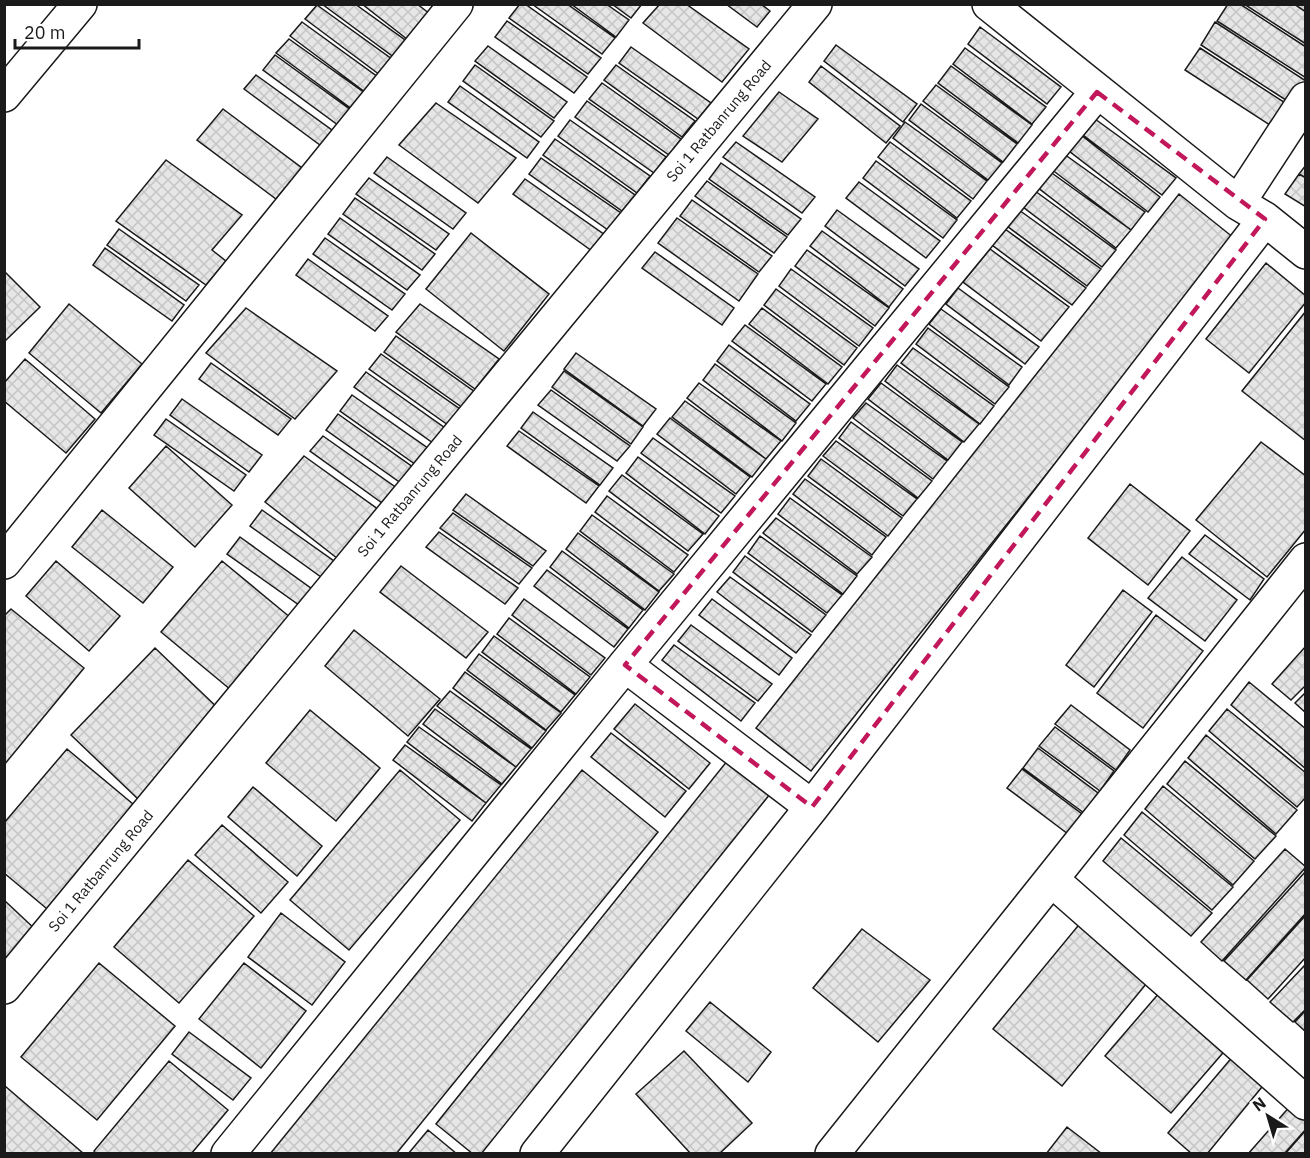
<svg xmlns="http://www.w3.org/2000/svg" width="1310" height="1158" viewBox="0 0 1310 1158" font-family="'IBM Plex Sans',sans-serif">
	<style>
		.building { fill: url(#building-cross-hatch); stroke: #1a1a1a; stroke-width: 1.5 }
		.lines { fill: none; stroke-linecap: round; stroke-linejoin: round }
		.street-casing { stroke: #1a1a1a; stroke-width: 36 }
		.street { stroke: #fff; stroke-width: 33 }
		.marked { fill: none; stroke: #c2185b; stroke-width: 4.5; stroke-dasharray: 12 8; stroke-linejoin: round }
		.labels { text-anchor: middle; stroke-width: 4.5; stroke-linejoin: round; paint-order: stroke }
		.street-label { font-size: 15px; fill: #1a1a1a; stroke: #fff }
	</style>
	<defs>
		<pattern id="building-cross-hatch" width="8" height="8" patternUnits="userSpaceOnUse" patternTransform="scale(1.5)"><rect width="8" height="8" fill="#e6e6e6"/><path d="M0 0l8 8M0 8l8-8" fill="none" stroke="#c5c5c5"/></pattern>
	</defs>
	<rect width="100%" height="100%" fill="#fff"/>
	<path class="building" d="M 322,4 L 355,4 L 412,45 L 399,61 Z
		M 362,4 L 417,4 L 434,17 L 412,43 Z
		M 520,4 L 525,4 L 601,58 L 588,74 L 509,18 Z
		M 532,4 L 567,4 L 615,38 L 602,54 Z
		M 571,4 L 606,4 L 629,20 L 616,37 Z
		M 612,4 L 642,4 L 631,18 Z
		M 660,4 L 686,4 L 749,49 L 722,82 L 643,23 Z
		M 726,4 L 761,4 L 770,11 L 757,27 Z
		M 1228,4 L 1240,4 L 1306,47 L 1306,78 L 1217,21 Z
		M 1244,4 L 1294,4 L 1306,12 L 1306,44 Z
		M 1294,4 L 1306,4 L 1306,12 Z
		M 317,5 L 396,62 L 384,78 L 305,19 Z
		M 507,21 L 587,77 L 574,93 L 495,37 Z
		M 302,22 L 382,80 L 369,95 L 290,36 Z
		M 1215,22 L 1306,81 L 1292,104 L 1201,45 Z
		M 980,27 L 1061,87 L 1047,104 L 968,44 Z
		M 289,39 L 369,96 L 356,112 L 276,53 Z
		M 836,45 L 917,104 L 903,122 L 824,61 Z
		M 488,46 L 567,102 L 554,118 L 475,61 Z
		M 631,47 L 711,103 L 698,119 L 619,63 Z
		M 965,48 L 1046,107 L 1032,124 L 953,64 Z
		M 1200,48 L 1290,106 L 1276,129 L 1185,70 Z
		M 275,55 L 355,113 L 342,128 L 263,70 Z
		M 475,65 L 554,121 L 541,137 L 463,81 Z
		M 616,65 L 695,121 L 682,137 L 604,80 Z
		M 821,66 L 900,126 L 886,143 L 809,82 Z
		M 951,66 L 1032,125 L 1018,143 L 938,83 Z
		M 256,75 L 336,133 L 324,148 L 244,89 Z
		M 602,83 L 681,139 L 669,155 L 589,99 Z
		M 936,85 L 1017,144 L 1003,162 L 923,101 Z
		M 460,86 L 539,142 L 527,158 L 448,102 Z
		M 779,92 L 818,119 L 782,162 L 743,136 Z
		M 587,101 L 666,157 L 654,173 L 575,117 Z
		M 436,103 L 516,158 L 478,203 L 399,145 Z
		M 921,104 L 1002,163 L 988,180 L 909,120 Z
		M 223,109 L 302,168 L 276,199 L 197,140 Z
		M 1095,119 L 1176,178 L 1162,195 L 1083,135 Z
		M 570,120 L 650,176 L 637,193 L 558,136 Z
		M 905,122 L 987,181 L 973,199 L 893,138 Z
		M 1081,135 L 1160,197 L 1148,212 L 1069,151 Z
		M 555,139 L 635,195 L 622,211 L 543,155 Z
		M 736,142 L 815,197 L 802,213 L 723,157 Z
		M 890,142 L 971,201 L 957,218 L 878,157 Z
		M 1064,154 L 1145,212 L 1131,230 L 1051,169 Z
		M 387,157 L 466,213 L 453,229 L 374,173 Z
		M 541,158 L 621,213 L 608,230 L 529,174 Z
		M 166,160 L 242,215 L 212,250 L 226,261 L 206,285 L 116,221 Z
		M 876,161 L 957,220 L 943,238 L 863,178 Z
		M 721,163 L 801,219 L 788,235 L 709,179 Z
		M 1306,165 L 1306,178 L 1299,174 Z
		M 1049,171 L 1131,230 L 1116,248 L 1037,187 Z
		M 1299,174 L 1306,178 L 1306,207 L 1285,194 Z
		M 369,178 L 449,234 L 436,250 L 356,194 Z
		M 525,179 L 605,235 L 592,251 L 513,194 Z
		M 707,181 L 787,237 L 774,253 L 695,196 Z
		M 859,182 L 940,241 L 926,258 L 846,198 Z
		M 1035,191 L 1116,250 L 1102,267 L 1023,207 Z
		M 1179,194 L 1234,238 L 811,771 L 756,728 Z
		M 355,198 L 435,254 L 422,270 L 343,214 Z
		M 692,200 L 772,256 L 759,272 L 680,216 Z
		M 837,210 L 919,269 L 905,286 L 825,226 Z
		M 1019,210 L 1101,269 L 1087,286 L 1007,226 Z
		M 340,218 L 420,275 L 407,290 L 328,234 Z
		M 677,218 L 758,274 L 739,301 L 658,243 Z
		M 119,229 L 199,285 L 186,301 L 107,245 Z
		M 1005,229 L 1086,288 L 1072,305 L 992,245 Z
		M 822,231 L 903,289 L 889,307 L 810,246 Z
		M 471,233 L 549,294 L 504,351 L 426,289 Z
		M 325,238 L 405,294 L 392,310 L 313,254 Z
		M 105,248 L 184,305 L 172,321 L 93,265 Z
		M 990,249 L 1069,307 L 1041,341 L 963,282 Z
		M 807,250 L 889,308 L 875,326 L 795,266 Z
		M 655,252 L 734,308 L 722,325 L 642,268 Z
		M 308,259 L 388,316 L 375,331 L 296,275 Z
		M 1266,263 L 1306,296 L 1306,302 L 1249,373 L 1206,339 Z
		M 791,269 L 873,328 L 859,346 L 779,286 Z
		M 4,271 L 40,307 L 5,341 L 4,341 Z
		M 958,288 L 1039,347 L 1025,364 L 946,304 Z
		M 776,289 L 857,348 L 844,365 L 764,305 Z
		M 69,304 L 142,364 L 101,413 L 29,353 Z
		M 420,304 L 499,359 L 475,389 L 396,332 Z
		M 246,308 L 337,371 L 295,419 L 206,353 Z
		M 762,308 L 842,367 L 828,384 L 749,324 Z
		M 941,309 L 1022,367 L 1009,385 L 929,324 Z
		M 1306,311 L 1306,441 L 1242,391 Z
		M 745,325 L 826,384 L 812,401 L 732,341 Z
		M 928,328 L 1009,387 L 995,404 L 916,344 Z
		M 396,336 L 475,392 L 463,408 L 384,352 Z
		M 729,345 L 810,404 L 796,421 L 717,361 Z
		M 913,348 L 994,406 L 980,424 L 901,363 Z
		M 576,353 L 656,409 L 643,426 L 564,369 Z
		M 381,354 L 460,409 L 448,425 L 369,369 Z
		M 25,359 L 95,419 L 66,453 L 4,401 L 4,383 Z
		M 211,363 L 291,419 L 278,435 L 199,379 Z
		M 715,364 L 796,423 L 782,441 L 703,380 Z
		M 897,365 L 979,424 L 964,442 L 885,381 Z
		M 564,371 L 643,427 L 631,444 L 552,387 Z
		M 366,372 L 445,428 L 433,443 L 354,387 Z
		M 699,383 L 781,441 L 766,459 L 687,398 Z
		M 881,383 L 962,442 L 948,460 L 868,399 Z
		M 551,390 L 630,446 L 617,461 L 538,405 Z
		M 352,395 L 432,451 L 419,467 L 340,411 Z
		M 182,399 L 262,455 L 249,472 L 170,415 Z
		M 685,401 L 766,459 L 752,477 L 672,417 Z
		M 866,403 L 947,461 L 933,479 L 853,418 Z
		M 533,412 L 613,468 L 600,485 L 521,428 Z
		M 338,414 L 417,470 L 405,486 L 326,430 Z
		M 670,418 L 750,477 L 736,494 L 657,434 Z
		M 166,419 L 246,475 L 234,491 L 154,435 Z
		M 851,422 L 932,481 L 918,498 L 839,438 Z
		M 519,431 L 599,486 L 586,503 L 507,446 Z
		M 323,436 L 401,491 L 389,508 L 310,451 Z
		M 653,438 L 735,496 L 721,513 L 641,453 Z
		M 836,441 L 917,499 L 903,516 L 823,456 Z
		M 1261,442 L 1306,476 L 1306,529 L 1267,577 L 1196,520 Z
		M 166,446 L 232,505 L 195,547 L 129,488 Z
		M 304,456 L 382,512 L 342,562 L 265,502 Z
		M 638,457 L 719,516 L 705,534 L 626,473 Z
		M 821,459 L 902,518 L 888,536 L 808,476 Z
		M 622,475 L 703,534 L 688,551 L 609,491 Z
		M 805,479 L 886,537 L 872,555 L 793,494 Z
		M 1130,484 L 1190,531 L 1148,585 L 1088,538 Z
		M 466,494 L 546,551 L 533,566 L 453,510 Z
		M 607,496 L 688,555 L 674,572 L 595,512 Z
		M 790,498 L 872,557 L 857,574 L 778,514 Z
		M 102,510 L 173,567 L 143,603 L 72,547 Z
		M 262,510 L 341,566 L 328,582 L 250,526 Z
		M 453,513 L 532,568 L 519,584 L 440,528 Z
		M 592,515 L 674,574 L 659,591 L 580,531 Z
		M 776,518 L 857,576 L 843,594 L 763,533 Z
		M 439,532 L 518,588 L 505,604 L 426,547 Z
		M 578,533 L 659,592 L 645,610 L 566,549 Z
		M 1205,535 L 1264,579 L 1250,600 L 1189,554 Z
		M 760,536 L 842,595 L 827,613 L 748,553 Z
		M 240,537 L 319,594 L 306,610 L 227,554 Z
		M 562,551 L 643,610 L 629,628 L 550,567 Z
		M 745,556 L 826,615 L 812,632 L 733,572 Z
		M 1182,557 L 1237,600 L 1205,641 L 1148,598 Z
		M 56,561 L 120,616 L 89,651 L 26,596 Z
		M 222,561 L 291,618 L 231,690 L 161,632 Z
		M 401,566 L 488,632 L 466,658 L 380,592 Z
		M 547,570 L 628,629 L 614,647 L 534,586 Z
		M 730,577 L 811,635 L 796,653 L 717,592 Z
		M 1123,590 L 1152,612 L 1094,687 L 1066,665 Z
		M 524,599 L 605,658 L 591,675 L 512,615 Z
		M 712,599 L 792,658 L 779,675 L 699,615 Z
		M 11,609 L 84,668 L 4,765 L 4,616 Z
		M 1156,615 L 1203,651 L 1143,728 L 1097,693 Z
		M 509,618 L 590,677 L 576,694 L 497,634 Z
		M 691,625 L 772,684 L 758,701 L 678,641 Z
		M 354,630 L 440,699 L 408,736 L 325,666 Z
		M 494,636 L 575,695 L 561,712 L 482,652 Z
		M 674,645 L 755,703 L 741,721 L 662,660 Z
		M 1306,646 L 1306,685 L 1291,700 L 1272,684 Z
		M 155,648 L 222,712 L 138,799 L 71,735 Z
		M 479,654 L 561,713 L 546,730 L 467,670 Z
		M 465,672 L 546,731 L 532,748 L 453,688 Z
		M 1249,682 L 1306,729 L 1306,769 L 1231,705 Z
		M 450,691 L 531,749 L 516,767 L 437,706 Z
		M 1306,692 L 1306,713 L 1295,703 Z
		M 635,704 L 710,763 L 689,789 L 614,729 Z
		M 1071,705 L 1130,750 L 1116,770 L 1055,724 Z
		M 435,709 L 516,767 L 502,784 L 423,724 Z
		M 1227,709 L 1306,773 L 1306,797 L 1297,807 L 1209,731 Z
		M 310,710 L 380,768 L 336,821 L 266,763 Z
		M 419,727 L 501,785 L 486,803 L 407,742 Z
		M 1055,727 L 1114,771 L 1100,791 L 1039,746 Z
		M 611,733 L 686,791 L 665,817 L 591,757 Z
		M 1206,735 L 1297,810 L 1276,834 L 1188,758 Z
		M 405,745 L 486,803 L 472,821 L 393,760 Z
		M 1038,748 L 1098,793 L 1084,813 L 1023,768 Z
		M 67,749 L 139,809 L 52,913 L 4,873 L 4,823 Z
		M 728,760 L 770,794 L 481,1154 L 473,1154 L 436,1124 Z
		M 1185,761 L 1276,836 L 1255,859 L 1167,784 Z
		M 1022,769 L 1082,814 L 1068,834 L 1007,788 Z
		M 400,770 L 460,820 L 349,950 L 290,900 Z
		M 582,770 L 658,832 L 396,1154 L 270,1154 Z
		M 1163,786 L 1254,861 L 1233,885 L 1145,809 Z
		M 253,787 L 322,846 L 297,876 L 228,817 Z
		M 1142,812 L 1233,887 L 1212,910 L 1124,835 Z
		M 222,825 L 288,882 L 261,913 L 195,855 Z
		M 1121,838 L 1212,913 L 1191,936 L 1103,861 Z
		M 1285,849 L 1306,867 L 1222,961 L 1201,942 Z
		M 188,860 L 254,916 L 179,1003 L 114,947 Z
		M 1306,871 L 1306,913 L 1246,980 L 1224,961 Z
		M 4,900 L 37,931 L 4,966 Z
		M 281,913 L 345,962 L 312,1005 L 248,957 Z
		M 1306,915 L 1306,957 L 1268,999 L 1247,980 Z
		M 1082,921 L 1151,978 L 1062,1086 L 993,1029 Z
		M 862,929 L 930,980 L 878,1042 L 813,988 Z
		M 99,963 L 175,1026 L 97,1120 L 21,1057 Z
		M 244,963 L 306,1011 L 261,1068 L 199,1019 Z
		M 1306,964 L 1306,1009 L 1293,1022 L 1270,1002 Z
		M 1160,992 L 1228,1047 L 1171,1113 L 1105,1056 Z
		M 710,1002 L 771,1052 L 748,1082 L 686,1031 Z
		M 1306,1010 L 1306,1032 L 1295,1022 Z
		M 189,1032 L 251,1078 L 233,1100 L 172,1054 Z
		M 684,1051 L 752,1123 L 719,1154 L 691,1154 L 636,1094 Z
		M 1234,1055 L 1266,1082 L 1207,1154 L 1192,1154 L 1168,1133 Z
		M 169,1061 L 228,1110 L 191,1154 L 96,1154 L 94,1151 Z
		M 5,1086 L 84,1154 L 4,1154 Z
		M 1292,1104 L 1306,1115 L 1306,1129 L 1284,1154 L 1248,1154 Z
		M 1067,1127 L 1102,1154 L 1046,1154 Z
		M 428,1130 L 457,1154 L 408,1154 Z
		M 1306,1130 L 1306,1154 L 1285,1154 Z"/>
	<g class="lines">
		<g class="street-casing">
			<path id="street" d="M 989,4 L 1238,203 L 1265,219 L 1306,252
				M 4,95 L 80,4
				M 1238,203 L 1306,99
				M 4,562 L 456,4
				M 625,665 L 812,807
				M 1052,880 L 1306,1103
				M 4,987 L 815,4
				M 228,1154 L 625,665 L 1097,92
				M 537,1154 L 812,807 L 1265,219
				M 832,1154 L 1306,560"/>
		</g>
		<use href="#street" class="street"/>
	</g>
	<path class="marked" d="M 1097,92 L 1265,219 L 812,807 L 625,665 Z"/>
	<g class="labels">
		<g class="street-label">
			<text transform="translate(719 121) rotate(-50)" y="5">Soi 1 Ratbanrung Road</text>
			<text transform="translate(410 496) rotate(-50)" y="5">Soi 1 Ratbanrung Road</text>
			<text transform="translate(101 871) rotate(-50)" y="5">Soi 1 Ratbanrung Road</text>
		</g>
	</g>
	<rect width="1310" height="1158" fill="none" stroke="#1a1a1a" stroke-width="12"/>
	<g transform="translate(1268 1116) rotate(323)" stroke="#ffffff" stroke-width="4.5" paint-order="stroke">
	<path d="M0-4.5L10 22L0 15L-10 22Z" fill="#1a1a1a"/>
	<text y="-9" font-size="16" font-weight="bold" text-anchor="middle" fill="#1a1a1a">N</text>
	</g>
	<path d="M15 39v9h124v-9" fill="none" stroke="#1a1a1a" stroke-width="3"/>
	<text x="24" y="39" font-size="18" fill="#1a1a1a" stroke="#ffffff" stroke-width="4.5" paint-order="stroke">20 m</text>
</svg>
